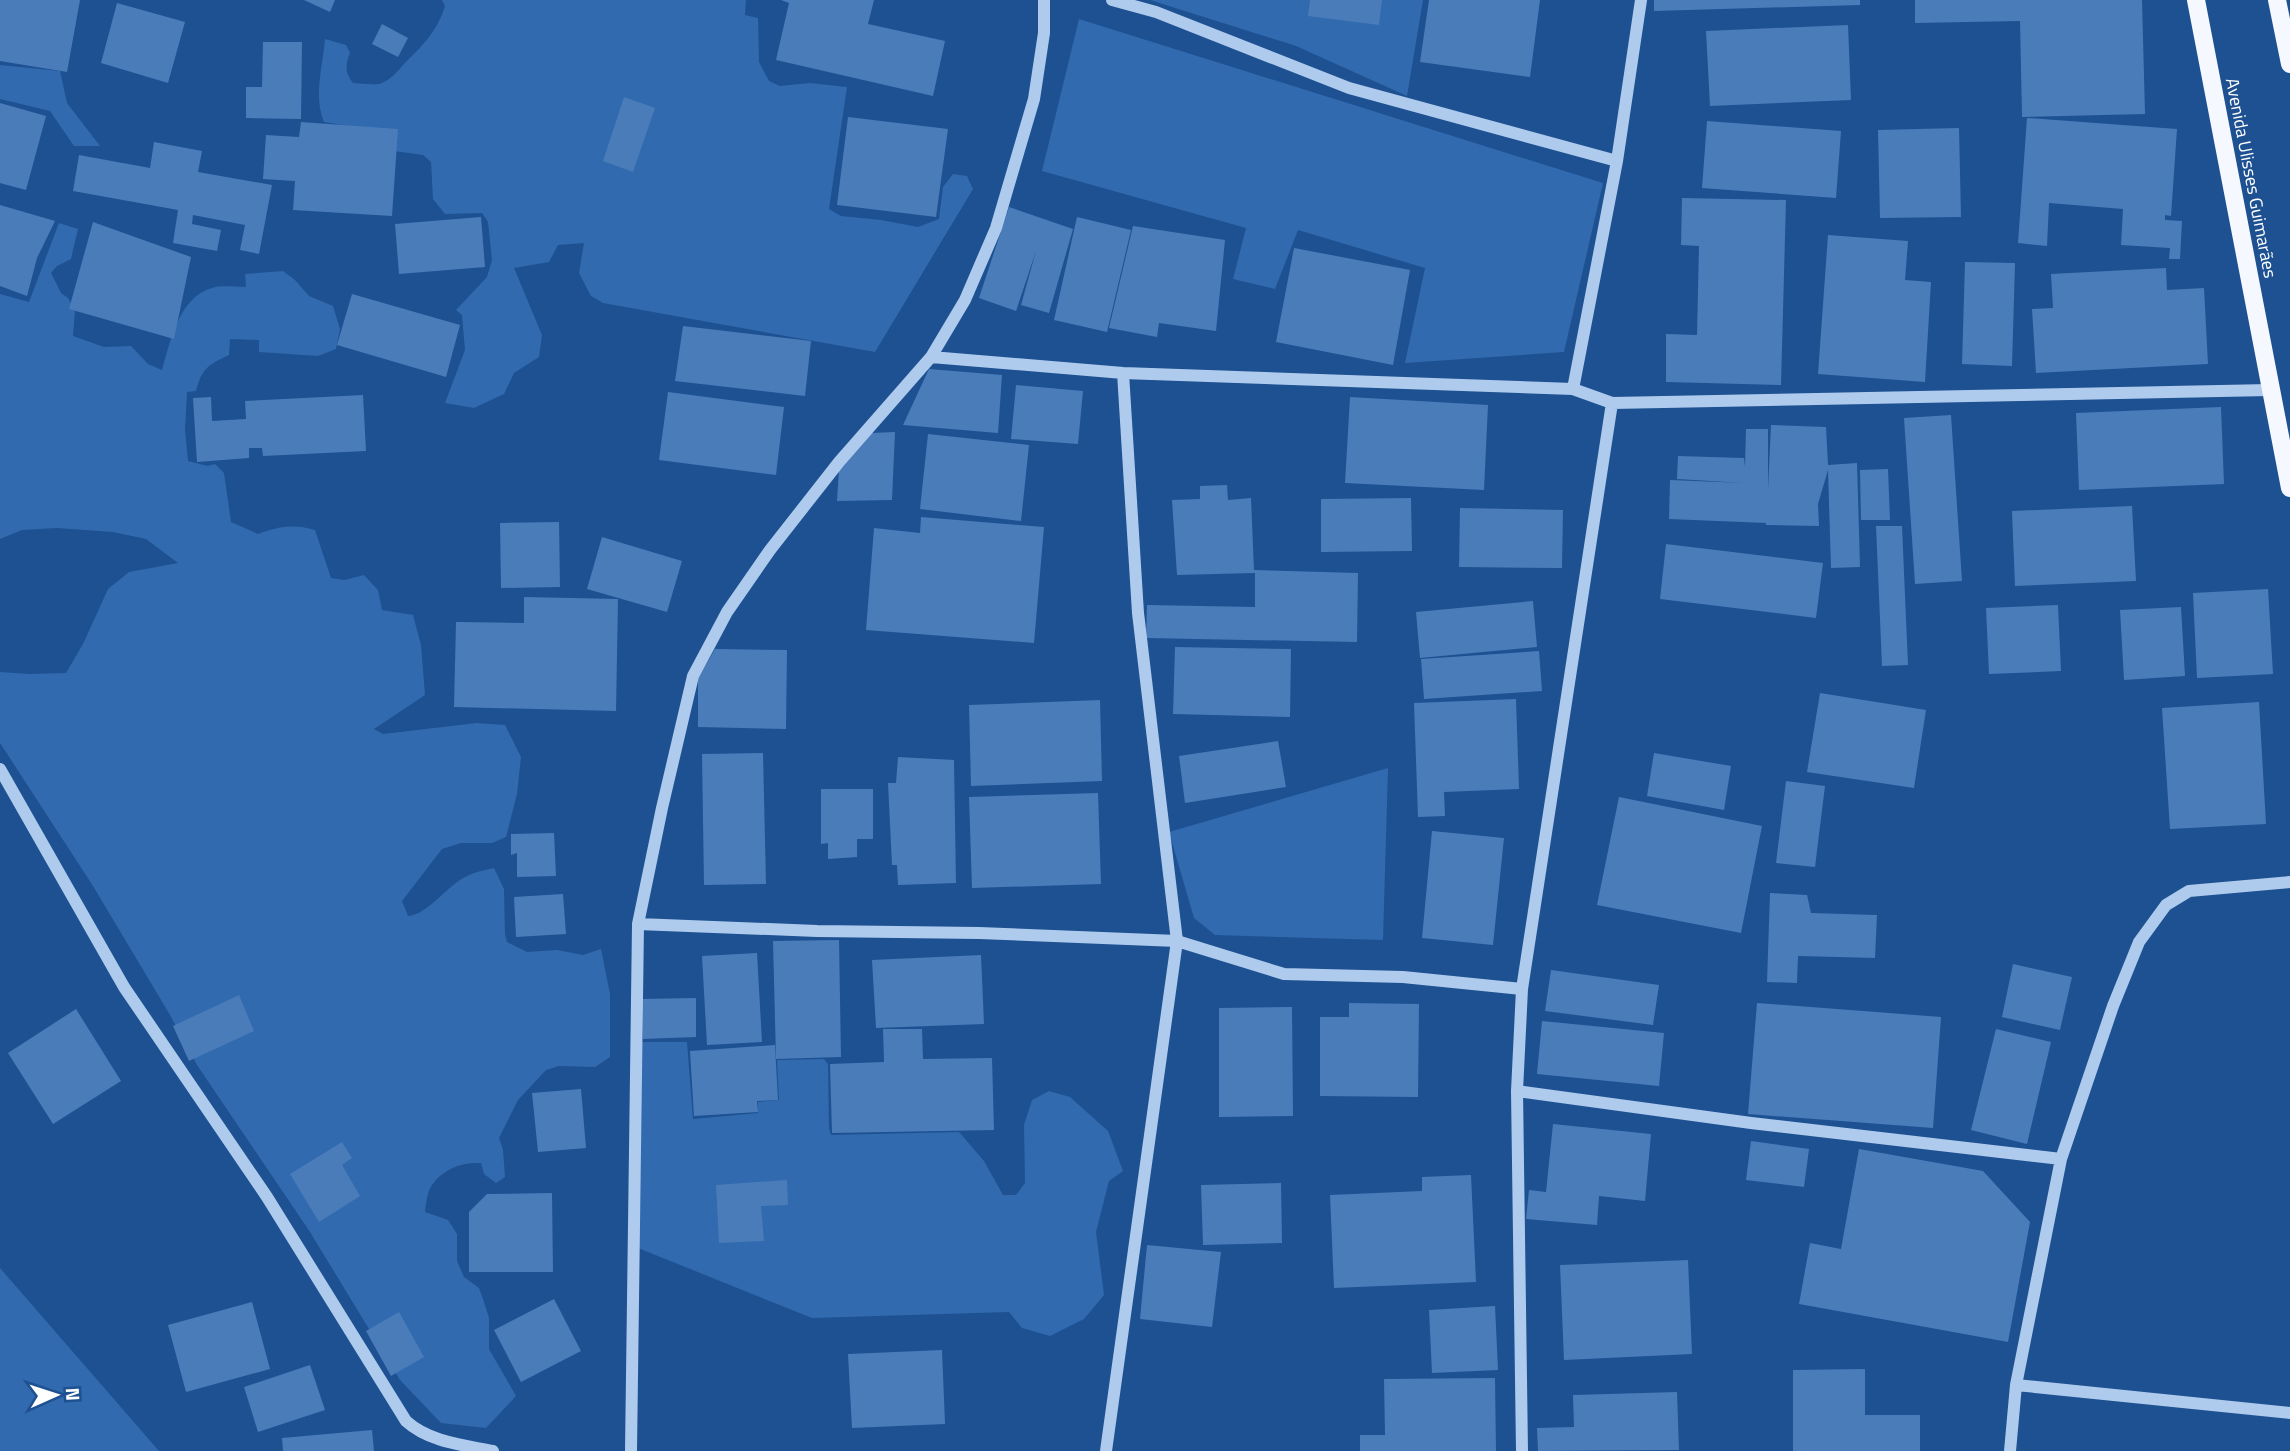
<svg xmlns="http://www.w3.org/2000/svg" width="2290" height="1451" viewBox="0 0 2290 1451" font-family="'Titillium Web',sans-serif">
	<style>
		.green { fill: #316aaf }
		.building { fill: #4a7cba }
		.lines { fill: none; stroke-linecap: round; stroke-linejoin: round }
		.minor { stroke: #aecbee; stroke-width: 12 }
		.major { stroke: #f5f9ff; stroke-width: 18 }
		.labels { text-anchor: middle; stroke-width: 5; stroke-linejoin: round; paint-order: stroke }
		.street-label { font-size: 18px; fill: #fff; stroke: #1e5191 }
	</style>
	<rect width="100%" height="100%" fill="#1e5191"/>
	<path class="green" d="M 442,0 L 746,0 L 745,15 L 758,18 L 759,62 L 769,81 L 780,86 L 810,83 L 847,87 L 829,209 L 841,216 L 881,220 L 918,227 L 939,219 L 943,187 L 953,174 L 967,176 L 973,189 L 875,352 L 603,303 L 591,296 L 579,273 L 584,243 L 558,245 L 549,262 L 514,268 L 542,335 L 539,357 L 514,373 L 504,394 L 474,408 L 445,403 L 465,350 L 462,315 L 456,310 L 487,277 L 492,260 L 488,222 L 482,213 L 445,214 L 433,199 L 431,162 L 423,155 L 394,151 L 366,129 L 324,122 C 313,97 323,65 325,39 L 346,45 L 350,53 C 345,66 345,72 353,83 C 362,83 374,86 382,83 C 390,80 398,71 403,65 C 422,46 437,32 445,6 Z
		M 1150,0 L 1423,0 L 1407,96 L 1296,46 Z
		M 1079,19 L 1603,183 L 1564,352 L 1405,363 L 1425,268 L 1298,230 L 1275,289 L 1233,279 L 1246,228 L 1042,171 Z
		M 0,65 L 60,71 L 67,103 L 100,146 L 74,146 L 50,111 L 0,99 Z
		M 59,223 L 78,229 L 71,259 L 57,266 L 51,273 L 61,293 L 68,298 L 75,311 L 73,336 L 104,347 L 131,346 L 148,364 L 162,370 C 170,342 179,297 212,288 C 222,285 235,287 246,287 L 245,274 L 283,271 L 295,280 L 309,296 L 333,306 L 340,329 L 336,349 L 318,356 L 259,352 L 259,340 L 230,339 L 229,355 C 208,365 202,368 196,391 L 187,392 L 185,430 L 188,461 L 208,466 L 215,464 L 224,473 L 231,522 L 258,534 C 279,526 294,524 315,530 L 331,578 L 344,580 L 364,575 L 378,590 L 382,610 L 413,615 L 421,645 L 425,695 L 374,729 L 383,734 L 477,723 L 505,725 L 521,757 L 517,794 L 506,837 L 492,843 L 461,843 L 442,849 L 402,901 L 408,916 C 428,915 447,885 467,876 C 475,872 485,870 494,868 L 504,889 L 505,934 L 507,942 L 527,952 L 557,950 L 583,955 L 601,949 L 610,994 L 610,1057 L 595,1067 L 559,1066 L 546,1070 L 518,1100 L 499,1138 L 503,1150 L 505,1177 L 496,1183 L 484,1174 L 481,1163 C 462,1162 444,1168 432,1185 C 427,1192 426,1204 425,1212 L 448,1220 L 457,1234 L 457,1261 L 464,1277 L 479,1288 L 483,1299 L 489,1318 L 489,1349 L 516,1396 L 486,1428 L 441,1423 L 400,1380 L 310,1232 L 197,1065 L 170,1015 L 93,886 L 0,743 L 0,672 L 29,674 L 66,673 L 83,644 L 108,589 L 129,572 L 178,563 L 146,539 L 113,532 L 57,528 L 22,530 L 0,539 L 0,294 L 29,302 Z
		M 1388,768 L 1383,940 L 1215,935 L 1194,918 L 1169,832 Z
		M 638,1042 L 687,1042 L 693,1119 L 758,1113 L 758,1102 L 779,1100 L 777,1060 L 824,1059 L 828,1064 L 829,1128 L 831,1135 L 959,1132 L 984,1161 L 1003,1195 L 1016,1195 L 1025,1183 L 1024,1125 L 1032,1100 L 1049,1091 L 1070,1097 L 1108,1131 L 1123,1171 L 1109,1181 L 1096,1232 L 1104,1295 L 1084,1319 L 1050,1336 L 1022,1328 L 1009,1312 L 812,1318 L 633,1246 Z
		M 0,1268 L 159,1451 L 0,1451 Z"/>
	<path class="building" d="M 0,0 L 80,0 L 67,72 L 0,61 Z
		M 304,0 L 335,0 L 330,12 Z
		M 781,0 L 874,0 L 868,24 L 945,41 L 933,96 L 776,60 L 789,3 Z
		M 1310,0 L 1382,0 L 1379,25 L 1308,16 Z
		M 1429,0 L 1540,0 L 1530,77 L 1420,62 Z
		M 1654,0 L 1860,0 L 1860,5 L 1654,11 Z
		M 1915,0 L 2142,0 L 2145,114 L 2022,117 L 2020,21 L 1915,23 Z
		M 117,3 L 185,22 L 168,83 L 101,63 Z
		M 382,24 L 408,38 L 398,57 L 372,44 Z
		M 1848,25 L 1851,100 L 1710,106 L 1706,31 Z
		M 263,42 L 302,42 L 301,119 L 246,118 L 246,87 L 262,87 Z
		M 624,97 L 655,108 L 633,172 L 603,161 Z
		M 0,103 L 46,116 L 26,190 L 0,183 Z
		M 848,117 L 948,129 L 936,217 L 837,205 Z
		M 2027,118 L 2177,129 L 2171,216 L 2165,215 L 2165,220 L 2182,221 L 2180,259 L 2169,259 L 2170,248 L 2121,245 L 2123,209 L 2049,203 L 2047,246 L 2018,243 Z
		M 1707,121 L 1841,131 L 1836,198 L 1702,188 Z
		M 301,122 L 398,129 L 392,216 L 293,210 L 295,181 L 263,179 L 266,135 L 299,137 Z
		M 1959,128 L 1961,217 L 1880,218 L 1878,130 Z
		M 154,142 L 202,151 L 198,172 L 272,185 L 259,254 L 240,250 L 245,225 L 193,215 L 192,224 L 221,230 L 217,251 L 173,243 L 178,210 L 73,191 L 79,155 L 150,168 Z
		M 1682,198 L 1786,200 L 1781,385 L 1666,382 L 1666,334 L 1697,335 L 1699,246 L 1681,245 Z
		M 0,205 L 55,221 L 37,258 L 27,296 L 0,286 Z
		M 1009,207 L 1073,229 L 1049,313 L 1021,305 L 1036,251 L 1016,311 L 979,298 Z
		M 481,217 L 485,267 L 399,274 L 395,224 Z
		M 1077,217 L 1131,230 L 1107,332 L 1054,320 Z
		M 93,222 L 191,257 L 174,339 L 69,309 Z
		M 1133,226 L 1225,240 L 1216,331 L 1159,323 L 1157,337 L 1109,328 Z
		M 1828,235 L 1908,241 L 1905,280 L 1931,282 L 1925,382 L 1818,374 Z
		M 1294,248 L 1410,270 L 1393,365 L 1276,342 Z
		M 1965,262 L 2015,263 L 2012,366 L 1962,364 Z
		M 2166,268 L 2167,290 L 2204,288 L 2208,364 L 2036,373 L 2032,309 L 2053,308 L 2051,274 Z
		M 352,294 L 460,325 L 446,377 L 337,345 Z
		M 683,326 L 811,341 L 805,396 L 675,381 Z
		M 929,369 L 1002,375 L 998,433 L 903,425 Z
		M 1016,385 L 1083,391 L 1078,444 L 1011,439 Z
		M 668,392 L 784,407 L 776,475 L 659,460 Z
		M 363,395 L 366,451 L 263,456 L 262,448 L 249,448 L 249,458 L 197,462 L 193,398 L 211,397 L 212,421 L 246,419 L 245,401 Z
		M 1350,397 L 1488,405 L 1484,490 L 1345,483 Z
		M 2221,407 L 2224,484 L 2079,490 L 2076,413 Z
		M 1951,415 L 1962,581 L 1915,584 L 1904,418 Z
		M 1771,425 L 1826,427 L 1828,465 L 1857,463 L 1860,567 L 1831,568 L 1828,470 L 1818,504 L 1819,526 L 1766,525 L 1766,523 L 1669,519 L 1670,480 L 1744,483 L 1677,479 L 1678,456 L 1744,458 L 1745,467 L 1746,429 L 1768,429 L 1768,489 Z
		M 895,432 L 892,500 L 837,501 L 839,469 L 871,433 Z
		M 928,434 L 1029,445 L 1021,521 L 920,509 Z
		M 1888,469 L 1890,520 L 1861,520 L 1860,470 Z
		M 1227,485 L 1228,500 L 1251,498 L 1254,570 L 1358,573 L 1357,642 L 1146,638 L 1147,605 L 1255,607 L 1255,573 L 1177,575 L 1172,500 L 1200,499 L 1200,486 Z
		M 1411,498 L 1412,551 L 1321,552 L 1321,499 Z
		M 2132,506 L 2136,581 L 2015,586 L 2012,511 Z
		M 1460,508 L 1563,510 L 1562,568 L 1459,567 Z
		M 921,517 L 1044,527 L 1034,643 L 866,630 L 874,528 L 920,533 Z
		M 559,522 L 560,587 L 501,588 L 500,523 Z
		M 1876,526 L 1902,526 L 1908,665 L 1882,666 Z
		M 602,537 L 682,561 L 667,612 L 587,589 Z
		M 1666,544 L 1823,563 L 1816,618 L 1660,599 Z
		M 2268,589 L 2273,674 L 2197,678 L 2193,593 Z
		M 524,597 L 618,599 L 616,711 L 454,707 L 456,622 L 524,623 Z
		M 1533,601 L 1537,647 L 1420,658 L 1416,612 Z
		M 2058,605 L 2061,671 L 1989,674 L 1986,608 Z
		M 2181,607 L 2185,676 L 2124,680 L 2120,610 Z
		M 1175,647 L 1291,649 L 1290,717 L 1173,714 Z
		M 715,649 L 787,650 L 786,729 L 698,727 L 698,679 Z
		M 1539,651 L 1542,691 L 1424,699 L 1421,659 Z
		M 1820,693 L 1926,710 L 1914,788 L 1807,772 Z
		M 1516,699 L 1519,789 L 1444,792 L 1445,816 L 1418,817 L 1414,703 Z
		M 1100,700 L 1102,781 L 971,786 L 969,705 Z
		M 2259,702 L 2266,824 L 2170,829 L 2162,708 Z
		M 1278,741 L 1286,787 L 1185,803 L 1179,756 Z
		M 763,753 L 766,884 L 704,885 L 702,754 Z
		M 1654,753 L 1731,766 L 1724,810 L 1647,796 Z
		M 898,757 L 954,760 L 956,883 L 898,885 L 897,865 L 892,865 L 888,783 L 896,783 Z
		M 1786,781 L 1825,786 L 1815,867 L 1776,863 Z
		M 821,789 L 873,789 L 873,839 L 857,839 L 857,857 L 828,859 L 828,843 L 821,844 Z
		M 1098,793 L 1101,884 L 972,888 L 969,797 Z
		M 1619,797 L 1762,826 L 1741,933 L 1597,905 Z
		M 1432,831 L 1504,838 L 1493,945 L 1422,938 Z
		M 554,833 L 556,876 L 517,877 L 517,853 L 511,855 L 511,834 Z
		M 1770,893 L 1807,895 L 1811,913 L 1877,915 L 1875,958 L 1798,956 L 1797,983 L 1767,982 Z
		M 563,894 L 566,934 L 516,937 L 514,897 Z
		M 839,940 L 841,1057 L 776,1059 L 773,941 Z
		M 757,953 L 762,1042 L 707,1045 L 702,956 Z
		M 981,955 L 984,1024 L 876,1028 L 872,960 Z
		M 2013,964 L 2072,977 L 2060,1030 L 2002,1017 Z
		M 1551,970 L 1659,985 L 1653,1025 L 1545,1011 Z
		M 239,995 L 254,1031 L 189,1061 L 173,1026 Z
		M 696,998 L 696,1037 L 643,1039 L 642,999 Z
		M 1349,1003 L 1419,1004 L 1418,1097 L 1320,1096 L 1320,1017 L 1349,1017 Z
		M 1757,1003 L 1941,1017 L 1933,1128 L 1748,1114 Z
		M 1292,1007 L 1293,1116 L 1219,1117 L 1219,1008 Z
		M 76,1009 L 121,1081 L 53,1124 L 8,1053 Z
		M 1542,1021 L 1664,1033 L 1659,1086 L 1537,1074 Z
		M 883,1029 L 922,1029 L 923,1059 L 992,1058 L 994,1130 L 832,1133 L 830,1064 L 884,1062 Z
		M 1996,1029 L 2051,1042 L 2027,1144 L 1971,1130 Z
		M 775,1045 L 778,1100 L 757,1101 L 758,1112 L 694,1116 L 690,1051 Z
		M 581,1089 L 586,1148 L 538,1152 L 532,1093 Z
		M 1553,1124 L 1651,1134 L 1645,1201 L 1599,1196 L 1597,1225 L 1526,1219 L 1529,1190 L 1546,1192 Z
		M 1751,1141 L 1809,1149 L 1804,1187 L 1746,1180 Z
		M 342,1142 L 352,1158 L 342,1165 L 360,1196 L 319,1222 L 290,1174 Z
		M 1859,1149 L 1983,1171 L 2030,1222 L 2008,1342 L 1799,1304 L 1810,1243 L 1841,1249 Z
		M 1471,1175 L 1476,1282 L 1334,1288 L 1330,1195 L 1422,1191 L 1422,1177 Z
		M 787,1180 L 788,1205 L 761,1206 L 764,1241 L 719,1243 L 716,1185 Z
		M 1281,1183 L 1282,1243 L 1203,1245 L 1201,1185 Z
		M 552,1193 L 553,1272 L 469,1272 L 469,1212 L 487,1194 Z
		M 1147,1245 L 1221,1252 L 1212,1327 L 1140,1319 Z
		M 1688,1260 L 1692,1354 L 1564,1360 L 1560,1265 Z
		M 554,1299 L 581,1351 L 521,1382 L 494,1330 Z
		M 252,1302 L 270,1369 L 186,1392 L 168,1325 Z
		M 1495,1306 L 1498,1370 L 1432,1373 L 1429,1310 Z
		M 399,1312 L 424,1357 L 391,1376 L 366,1331 Z
		M 942,1350 L 945,1424 L 852,1428 L 848,1354 Z
		M 310,1365 L 325,1410 L 258,1432 L 244,1387 Z
		M 1865,1369 L 1865,1415 L 1920,1415 L 1920,1451 L 1793,1451 L 1793,1370 Z
		M 1495,1378 L 1496,1451 L 1360,1451 L 1360,1435 L 1385,1435 L 1384,1379 Z
		M 1677,1392 L 1679,1450 L 1538,1451 L 1537,1428 L 1574,1427 L 1573,1395 Z
		M 372,1430 L 374,1451 L 283,1451 L 282,1438 Z"/>
	<g class="lines">
		<path class="minor" d="M 1112,0 L 1156,12 L 1349,88 L 1617,161
			M 931,357 L 1123,373 L 1573,389 L 1612,403 L 2270,390
			M 1573,389 L 1617,161 L 1641,0
			M 0,769 L 124,987 L 267,1197 L 406,1421 C 429,1442 463,1445 493,1451
			M 638,924 L 817,931 L 979,933 L 1177,941 L 1284,974 L 1403,977 L 1522,989
			M 1517,1091 L 1751,1123 L 2061,1159
			M 2016,1385 L 2290,1413
			M 631,1451 L 638,924 L 662,808 L 693,676 L 727,612 L 770,550 L 839,462 L 931,357 L 965,300 L 996,228 L 1034,99 L 1044,33 L 1044,0
			M 1106,1451 L 1177,941 L 1138,613 L 1123,373
			M 1522,1451 L 1517,1091 L 1522,989 L 1612,403
			M 2010,1451 L 2016,1385 L 2061,1159 L 2113,1006 L 2139,942 L 2166,905 L 2189,891 L 2290,882"/>
		<path class="major" d="M 2196,0 L 2290,488
			M 2277,0 L 2290,64"/>
	</g>
	<g class="labels">
		<g class="street-label">
			<text transform="translate(2251 178) rotate(79)" y="6">Avenida Ulisses Guimarães</text>
		</g>
	</g>
	<g transform="translate(56 1395) rotate(87)" stroke="#1e5191" stroke-width="5" paint-order="stroke">
	<path d="M0-5L12 26L0 18L-12 26Z" fill="#ffffff"/>
	<text y="-10" font-size="19" font-weight="bold" text-anchor="middle" fill="#ffffff">N</text>
	</g>
</svg>
